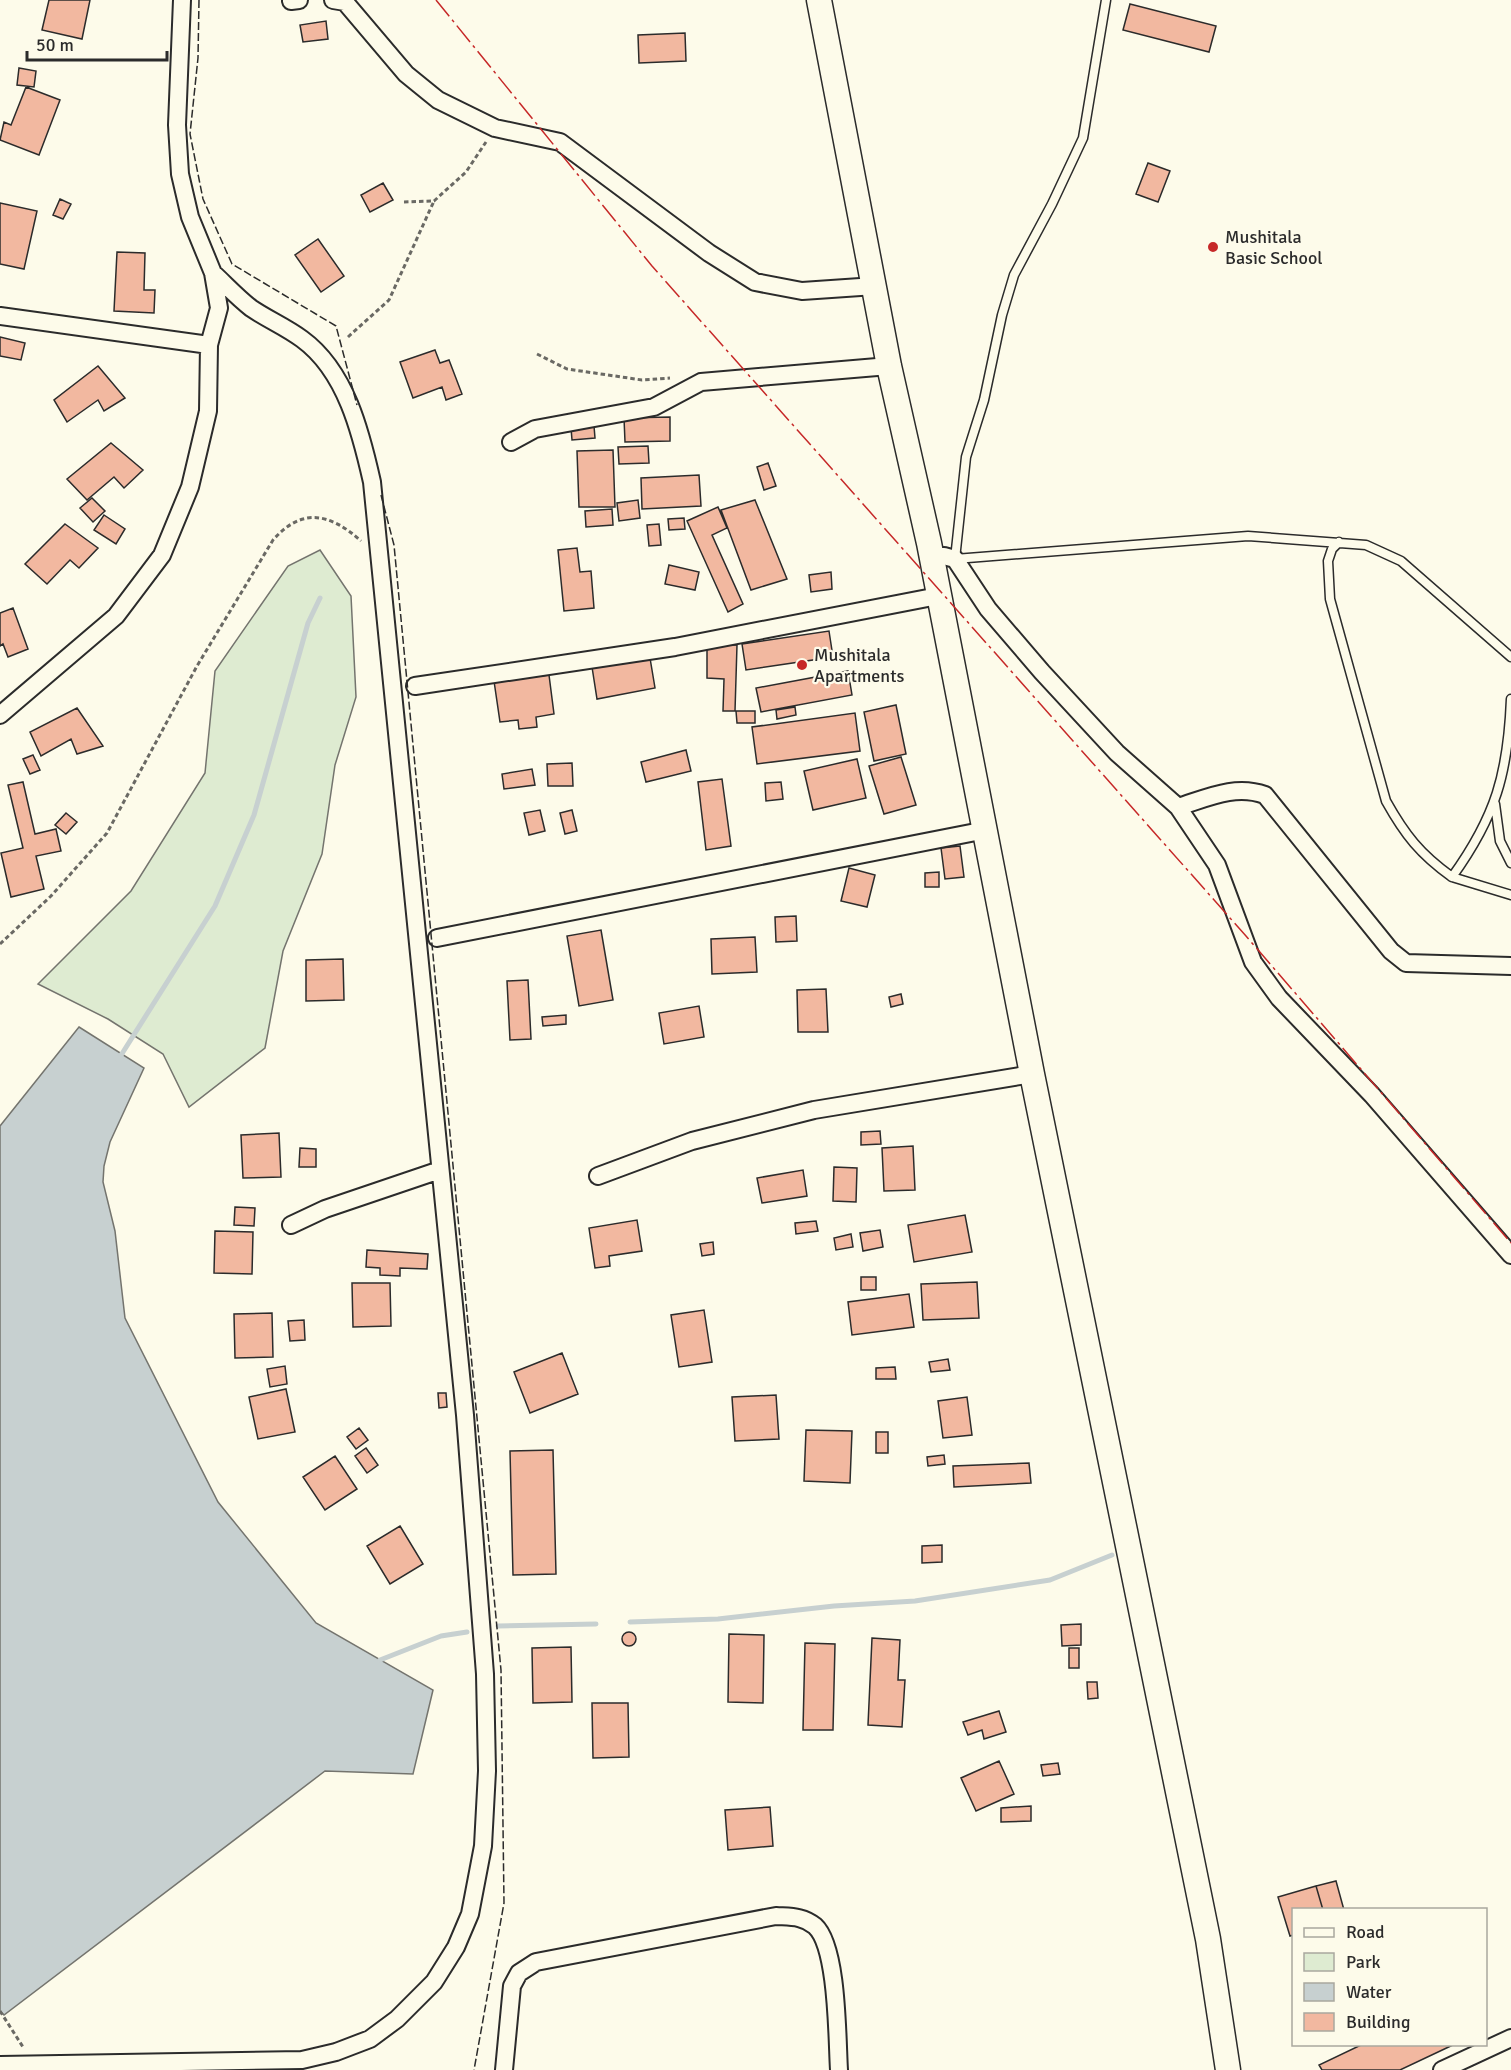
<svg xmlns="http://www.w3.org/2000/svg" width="1511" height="2070" viewBox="0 0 1511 2070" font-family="Signika,sans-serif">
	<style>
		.green { fill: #deebd1; stroke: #74746e; stroke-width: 1.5 }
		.water { fill: #c7d0d0; stroke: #74746e; stroke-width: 1.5 }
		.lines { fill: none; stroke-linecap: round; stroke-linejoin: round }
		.stream { stroke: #c7d0d0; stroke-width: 5 }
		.building { fill: #f2b8a0; stroke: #2b2b2b; stroke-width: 1.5 }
		.lane-casing { stroke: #2b2b2b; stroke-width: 11 }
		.street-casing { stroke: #2b2b2b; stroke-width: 20 }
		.secondary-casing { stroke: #2b2b2b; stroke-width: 27 }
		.path { stroke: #6a6964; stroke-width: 3; stroke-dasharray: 4.5 3; stroke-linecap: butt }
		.lane { stroke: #fdfbea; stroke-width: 8 }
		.street { stroke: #fdfbea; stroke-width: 16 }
		.secondary { stroke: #fdfbea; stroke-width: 24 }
		.fence { stroke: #2b2b2b; stroke-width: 1.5; stroke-dasharray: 8 3; stroke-linecap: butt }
		.power { stroke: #c62828; stroke-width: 1.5; stroke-dasharray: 21 4.5 3 4.5; stroke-linecap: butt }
		.poi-dot { fill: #c62828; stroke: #fdfbea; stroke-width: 2 }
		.labels { text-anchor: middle; stroke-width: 4.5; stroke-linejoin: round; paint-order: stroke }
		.poi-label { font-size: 18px; fill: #2b2b2b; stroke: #fdfbea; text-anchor: start }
	</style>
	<rect width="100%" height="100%" fill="#fdfbea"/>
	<path class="green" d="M 320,550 L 351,596 L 356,697 L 335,765 L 322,854 L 283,951 L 265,1048 L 189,1107 L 163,1054 L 108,1019 L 38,984 L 131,891 L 205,773 L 215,671 L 288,566 Z"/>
	<path class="water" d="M 79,1027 L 144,1068 L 110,1142 L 104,1166 L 103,1182 L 115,1231 L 125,1318 L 218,1502 L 316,1623 L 433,1690 L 413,1774 L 325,1771 L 4,2015 L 0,2011 L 0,1126 Z"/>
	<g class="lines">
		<path class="stream" d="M 118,1060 L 215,906 L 254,815 L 308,623 L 320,598
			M 630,1622 L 718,1619 L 834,1606 L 915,1601 L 1050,1580 L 1112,1555
			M 498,1626 L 596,1624
			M 380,1660 L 441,1636 L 467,1632"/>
	</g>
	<path class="building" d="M 49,0 L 90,0 L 82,39 L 42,30 Z
		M 1130,4 L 1216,26 L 1209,52 L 1123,30 Z
		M 326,21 L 328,39 L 303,42 L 300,25 Z
		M 685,33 L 686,61 L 639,63 L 638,35 Z
		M 19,68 L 36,71 L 34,87 L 17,85 Z
		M 26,87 L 60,100 L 39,155 L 0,140 L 4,122 L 11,125 Z
		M 1148,163 L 1170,171 L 1158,202 L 1136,194 Z
		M 383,183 L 393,200 L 370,212 L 361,195 Z
		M 60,199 L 71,204 L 63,219 L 53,215 Z
		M 0,203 L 37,211 L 24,269 L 0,264 Z
		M 318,239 L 344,276 L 321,292 L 295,255 Z
		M 117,252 L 145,253 L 144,290 L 155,290 L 154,313 L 114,311 Z
		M 0,337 L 25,343 L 21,360 L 0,356 Z
		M 435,350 L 440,363 L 449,360 L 462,394 L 446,400 L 442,387 L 413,398 L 400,362 Z
		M 98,366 L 125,398 L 104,411 L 98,400 L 67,422 L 54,400 Z
		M 670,417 L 670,441 L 625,442 L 624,418 Z
		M 594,426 L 595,438 L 572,440 L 571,428 Z
		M 111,443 L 143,470 L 124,488 L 114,477 L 87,500 L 67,479 Z
		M 648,446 L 649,463 L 619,464 L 618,447 Z
		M 613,450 L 615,507 L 579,507 L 577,451 Z
		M 768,463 L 776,486 L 764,490 L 757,467 Z
		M 699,475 L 701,506 L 642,509 L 641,478 Z
		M 92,498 L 105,511 L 93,522 L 80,508 Z
		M 638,500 L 640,518 L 619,521 L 617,503 Z
		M 755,500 L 787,579 L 751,590 L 721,510 Z
		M 718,507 L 727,528 L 712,535 L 743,604 L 728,612 L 687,521 Z
		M 612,509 L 613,525 L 586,527 L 585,511 Z
		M 104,515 L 125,529 L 116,544 L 94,530 Z
		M 684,518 L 685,529 L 669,530 L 668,519 Z
		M 65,524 L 98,548 L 79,568 L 70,560 L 47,584 L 25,564 Z
		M 659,524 L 661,545 L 649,546 L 647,525 Z
		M 577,548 L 580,572 L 591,571 L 594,608 L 564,611 L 558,550 Z
		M 669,565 L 699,572 L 695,590 L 665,584 Z
		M 831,572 L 832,589 L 811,592 L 809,575 Z
		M 13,608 L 28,649 L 8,657 L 3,644 L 0,646 L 0,613 Z
		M 829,631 L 833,657 L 746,670 L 742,644 Z
		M 707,645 L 737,645 L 735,711 L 723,711 L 724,679 L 707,678 Z
		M 650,658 L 655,688 L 597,699 L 592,667 Z
		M 848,671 L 852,695 L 761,712 L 756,688 Z
		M 549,675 L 554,714 L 536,717 L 537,727 L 519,729 L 518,720 L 500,722 L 494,681 Z
		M 896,705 L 906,754 L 874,761 L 864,712 Z
		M 795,707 L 796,715 L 777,719 L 776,710 Z
		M 77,708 L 103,746 L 77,754 L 71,739 L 41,756 L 30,732 Z
		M 736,711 L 755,711 L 755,723 L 737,723 Z
		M 855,713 L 860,751 L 757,764 L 752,727 Z
		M 686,750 L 691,771 L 646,782 L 641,762 Z
		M 33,755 L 40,770 L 30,774 L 23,759 Z
		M 901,757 L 916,805 L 884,814 L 869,766 Z
		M 857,759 L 866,798 L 813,810 L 804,771 Z
		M 572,763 L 573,786 L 548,786 L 547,764 Z
		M 532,769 L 535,785 L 504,789 L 502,774 Z
		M 722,779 L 731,846 L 706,850 L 698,782 Z
		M 23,782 L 35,834 L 56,829 L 61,851 L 36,856 L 44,889 L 11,897 L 1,853 L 23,848 L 8,785 Z
		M 781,782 L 783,799 L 766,801 L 765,783 Z
		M 540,810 L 545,831 L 529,835 L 524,813 Z
		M 572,810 L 577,831 L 565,834 L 560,813 Z
		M 66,813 L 77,822 L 66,834 L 55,825 Z
		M 960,846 L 964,877 L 945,879 L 941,848 Z
		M 849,868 L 875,875 L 867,907 L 841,901 Z
		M 939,872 L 939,887 L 925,887 L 925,873 Z
		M 796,916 L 797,941 L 776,942 L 775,917 Z
		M 601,930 L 613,1000 L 579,1006 L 567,936 Z
		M 755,937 L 757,972 L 712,974 L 711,939 Z
		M 343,959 L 344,1000 L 306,1001 L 306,960 Z
		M 528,980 L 531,1039 L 510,1040 L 507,981 Z
		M 826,989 L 828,1032 L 798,1032 L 797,990 Z
		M 901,994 L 903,1004 L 891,1007 L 889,997 Z
		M 699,1006 L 704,1037 L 664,1044 L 659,1013 Z
		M 566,1015 L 566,1024 L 543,1026 L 542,1017 Z
		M 880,1131 L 881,1144 L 861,1145 L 861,1132 Z
		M 279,1133 L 281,1177 L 243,1178 L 241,1135 Z
		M 913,1146 L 915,1190 L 884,1191 L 882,1148 Z
		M 300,1148 L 316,1149 L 316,1167 L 299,1167 Z
		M 834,1167 L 857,1168 L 856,1202 L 833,1201 Z
		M 803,1170 L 807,1196 L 762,1203 L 757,1178 Z
		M 235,1207 L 255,1208 L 254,1226 L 234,1225 Z
		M 965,1215 L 972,1252 L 914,1262 L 908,1225 Z
		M 637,1220 L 642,1251 L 609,1256 L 610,1266 L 595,1268 L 589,1228 Z
		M 816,1221 L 818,1231 L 796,1234 L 795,1223 Z
		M 880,1230 L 883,1247 L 863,1251 L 860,1233 Z
		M 215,1231 L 253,1232 L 252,1274 L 214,1273 Z
		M 851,1234 L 853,1247 L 836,1250 L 834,1238 Z
		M 713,1242 L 714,1254 L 702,1256 L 700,1244 Z
		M 367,1250 L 428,1254 L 427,1269 L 400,1268 L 400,1276 L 380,1275 L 380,1268 L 366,1267 Z
		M 861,1277 L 876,1277 L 876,1290 L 861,1290 Z
		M 977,1282 L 979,1318 L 923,1320 L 921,1284 Z
		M 352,1283 L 390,1283 L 391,1326 L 353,1327 Z
		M 909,1294 L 914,1327 L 852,1335 L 848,1302 Z
		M 704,1310 L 712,1362 L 679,1367 L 671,1315 Z
		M 272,1313 L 273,1357 L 235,1358 L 234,1314 Z
		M 304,1320 L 305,1340 L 290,1341 L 288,1321 Z
		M 562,1353 L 578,1394 L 530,1413 L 514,1372 Z
		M 948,1359 L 950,1370 L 931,1372 L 929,1362 Z
		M 285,1366 L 287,1384 L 270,1387 L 267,1369 Z
		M 895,1367 L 896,1379 L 876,1379 L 876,1368 Z
		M 286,1389 L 295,1432 L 258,1439 L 249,1397 Z
		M 438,1393 L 446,1393 L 447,1407 L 439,1408 Z
		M 776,1395 L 779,1439 L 735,1441 L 732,1397 Z
		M 967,1397 L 972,1435 L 943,1438 L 938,1401 Z
		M 359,1428 L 368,1440 L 356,1449 L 347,1437 Z
		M 806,1430 L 852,1431 L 850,1483 L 804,1481 Z
		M 876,1432 L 888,1432 L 888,1453 L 876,1453 Z
		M 366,1448 L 378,1465 L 367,1473 L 355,1456 Z
		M 553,1450 L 556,1574 L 513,1575 L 510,1451 Z
		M 944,1455 L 945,1464 L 928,1466 L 927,1457 Z
		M 335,1456 L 357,1489 L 325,1510 L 303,1477 Z
		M 1029,1463 L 1031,1483 L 954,1487 L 953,1466 Z
		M 400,1526 L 423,1564 L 390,1584 L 367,1546 Z
		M 942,1545 L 942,1562 L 922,1563 L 922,1546 Z
		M 1081,1624 L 1081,1645 L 1062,1646 L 1061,1625 Z
		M622 1639a7 7 0 1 1 14 0a7 7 0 1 1-14 0Z
		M 729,1634 L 764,1635 L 763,1703 L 728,1702 Z
		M 872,1638 L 900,1640 L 898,1680 L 905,1680 L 902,1727 L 868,1725 Z
		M 805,1643 L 835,1644 L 833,1730 L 803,1730 Z
		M 571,1647 L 572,1702 L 533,1703 L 532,1648 Z
		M 1069,1648 L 1079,1648 L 1079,1668 L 1069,1668 Z
		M 1087,1682 L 1097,1682 L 1098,1698 L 1088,1699 Z
		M 592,1703 L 628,1703 L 629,1757 L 593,1758 Z
		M 999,1711 L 1006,1732 L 984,1739 L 982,1730 L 968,1735 L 963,1722 Z
		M 999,1761 L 1014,1794 L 976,1811 L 961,1778 Z
		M 1058,1763 L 1060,1774 L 1043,1776 L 1041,1765 Z
		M 1031,1806 L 1031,1821 L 1001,1822 L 1001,1808 Z
		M 770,1807 L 773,1846 L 728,1850 L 725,1810 Z
		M 1336,1881 L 1344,1910 L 1323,1910 L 1316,1886 Z
		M 1316,1886 L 1323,1910 L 1294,1910 L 1294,1935 L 1290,1936 L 1278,1897 Z
		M 1363,2044 L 1455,2044 L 1400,2070 L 1322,2070 L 1319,2065 Z"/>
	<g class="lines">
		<g class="lane-casing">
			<path id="lane" d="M 1106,0 L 1083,138 L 1052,204 L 1014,275 L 1002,315 L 984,400 L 966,457 L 955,559 L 1248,536 L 1366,545 L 1401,561 L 1511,657
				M 1339,542 L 1332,549 L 1328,561 L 1330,599 L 1386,801 C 1405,835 1420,854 1452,877 C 1496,816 1508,773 1511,699
				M 1495,804 L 1500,841 L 1511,863
				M 1452,877 L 1511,895"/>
		</g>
		<g class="street-casing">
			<path id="street" d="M 333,0 L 345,2 L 406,74 L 438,100 L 495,128 L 560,142 L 709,253 L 755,282 L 802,291 L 875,286
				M 291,1 L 299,0
				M 0,316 L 209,345
				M 511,442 L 535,429 L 654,407 L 701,382 L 889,366
				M 932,558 L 944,556 L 955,559 L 988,609 L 1042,672 L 1117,753 L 1178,807 L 1217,865 L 1253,962 L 1279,998 L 1372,1095 L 1511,1255
				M 415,686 L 675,647 L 938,596
				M 0,715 L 116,616 L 162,555 L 190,487 L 208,411 L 209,345 L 219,308 L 213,273 L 190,217 L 180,174 L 177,125 L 182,0
				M 1178,807 C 1207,798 1235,784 1265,795 L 1391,951 L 1406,963 L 1511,966
				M 437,938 L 986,830
				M 598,1176 L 692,1141 L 814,1110 L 1032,1074
				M 291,1225 L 325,1209 L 440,1170
				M 0,2065 L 302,2060 L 336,2052 L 370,2039 L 397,2019 L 434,1982 L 456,1947 L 470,1914 L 483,1846 L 487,1771 L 485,1674 L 465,1415 L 372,482 C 361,433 346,371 302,339 C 286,327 267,319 251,308 C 238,298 226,285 213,273
				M 504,2070 L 512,1986 L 519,1973 L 536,1962 L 776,1916 C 791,1917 803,1916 815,1926 C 838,1947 837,2039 839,2070
				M 1442,2070 L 1511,2038"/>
		</g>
		<g class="secondary-casing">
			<path id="secondary" d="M 819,0 L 889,366 L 929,543 L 1032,1074 L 1208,1939 L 1228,2070"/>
		</g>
		<path class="path" d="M 404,202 L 434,201 L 466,172 L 486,142
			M 348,337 L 389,300 L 434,201
			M 537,354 L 567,369 L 642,380 L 670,378
			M 0,944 L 51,896 L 107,833 L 197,666 L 273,540 C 302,507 330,513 361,541
			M 0,2011 L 23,2047"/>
		<use href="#lane" class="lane"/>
		<use href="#street" class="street"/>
		<use href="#secondary" class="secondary"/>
		<path class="fence" d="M 199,0 L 198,58 L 190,134 L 203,199 L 232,264 L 336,326 L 357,405
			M 381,495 L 394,545 L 501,1670 L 504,1903 L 474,2070"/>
		<path class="power" d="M 436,0 L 652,266 L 1246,936 L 1511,1243"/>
	</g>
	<g class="poi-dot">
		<circle cx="1213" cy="247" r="6"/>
		<circle cx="802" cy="665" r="6"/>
	</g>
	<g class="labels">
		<g class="poi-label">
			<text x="1225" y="243">Mushitala<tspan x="1225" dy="21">Basic School</tspan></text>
			<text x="814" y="661">Mushitala<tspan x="814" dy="21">Apartments</tspan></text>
		</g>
	</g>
	<rect x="1292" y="1908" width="195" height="138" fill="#fdfbea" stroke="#a9a89e" stroke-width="1.5"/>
	<rect x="1304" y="1928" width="30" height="9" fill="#fdfbea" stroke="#a9a89e" stroke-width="1.5"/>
	<text x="1346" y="1938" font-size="18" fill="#2b2b2b">Road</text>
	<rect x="1304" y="1953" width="30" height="18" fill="#deebd1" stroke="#a9a89e" stroke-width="1.5"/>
	<text x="1346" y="1968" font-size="18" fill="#2b2b2b">Park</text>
	<rect x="1304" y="1983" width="30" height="18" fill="#c7d0d0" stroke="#a9a89e" stroke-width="1.5"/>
	<text x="1346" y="1998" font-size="18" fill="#2b2b2b">Water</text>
	<rect x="1304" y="2013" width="30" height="18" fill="#f2b8a0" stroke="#a9a89e" stroke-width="1.5"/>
	<text x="1346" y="2028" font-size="18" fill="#2b2b2b">Building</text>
	<path d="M27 51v9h140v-9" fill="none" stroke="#2b2b2b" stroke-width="3"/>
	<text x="36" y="51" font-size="18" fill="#2b2b2b" stroke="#fdfbea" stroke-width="4.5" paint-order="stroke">50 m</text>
</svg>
